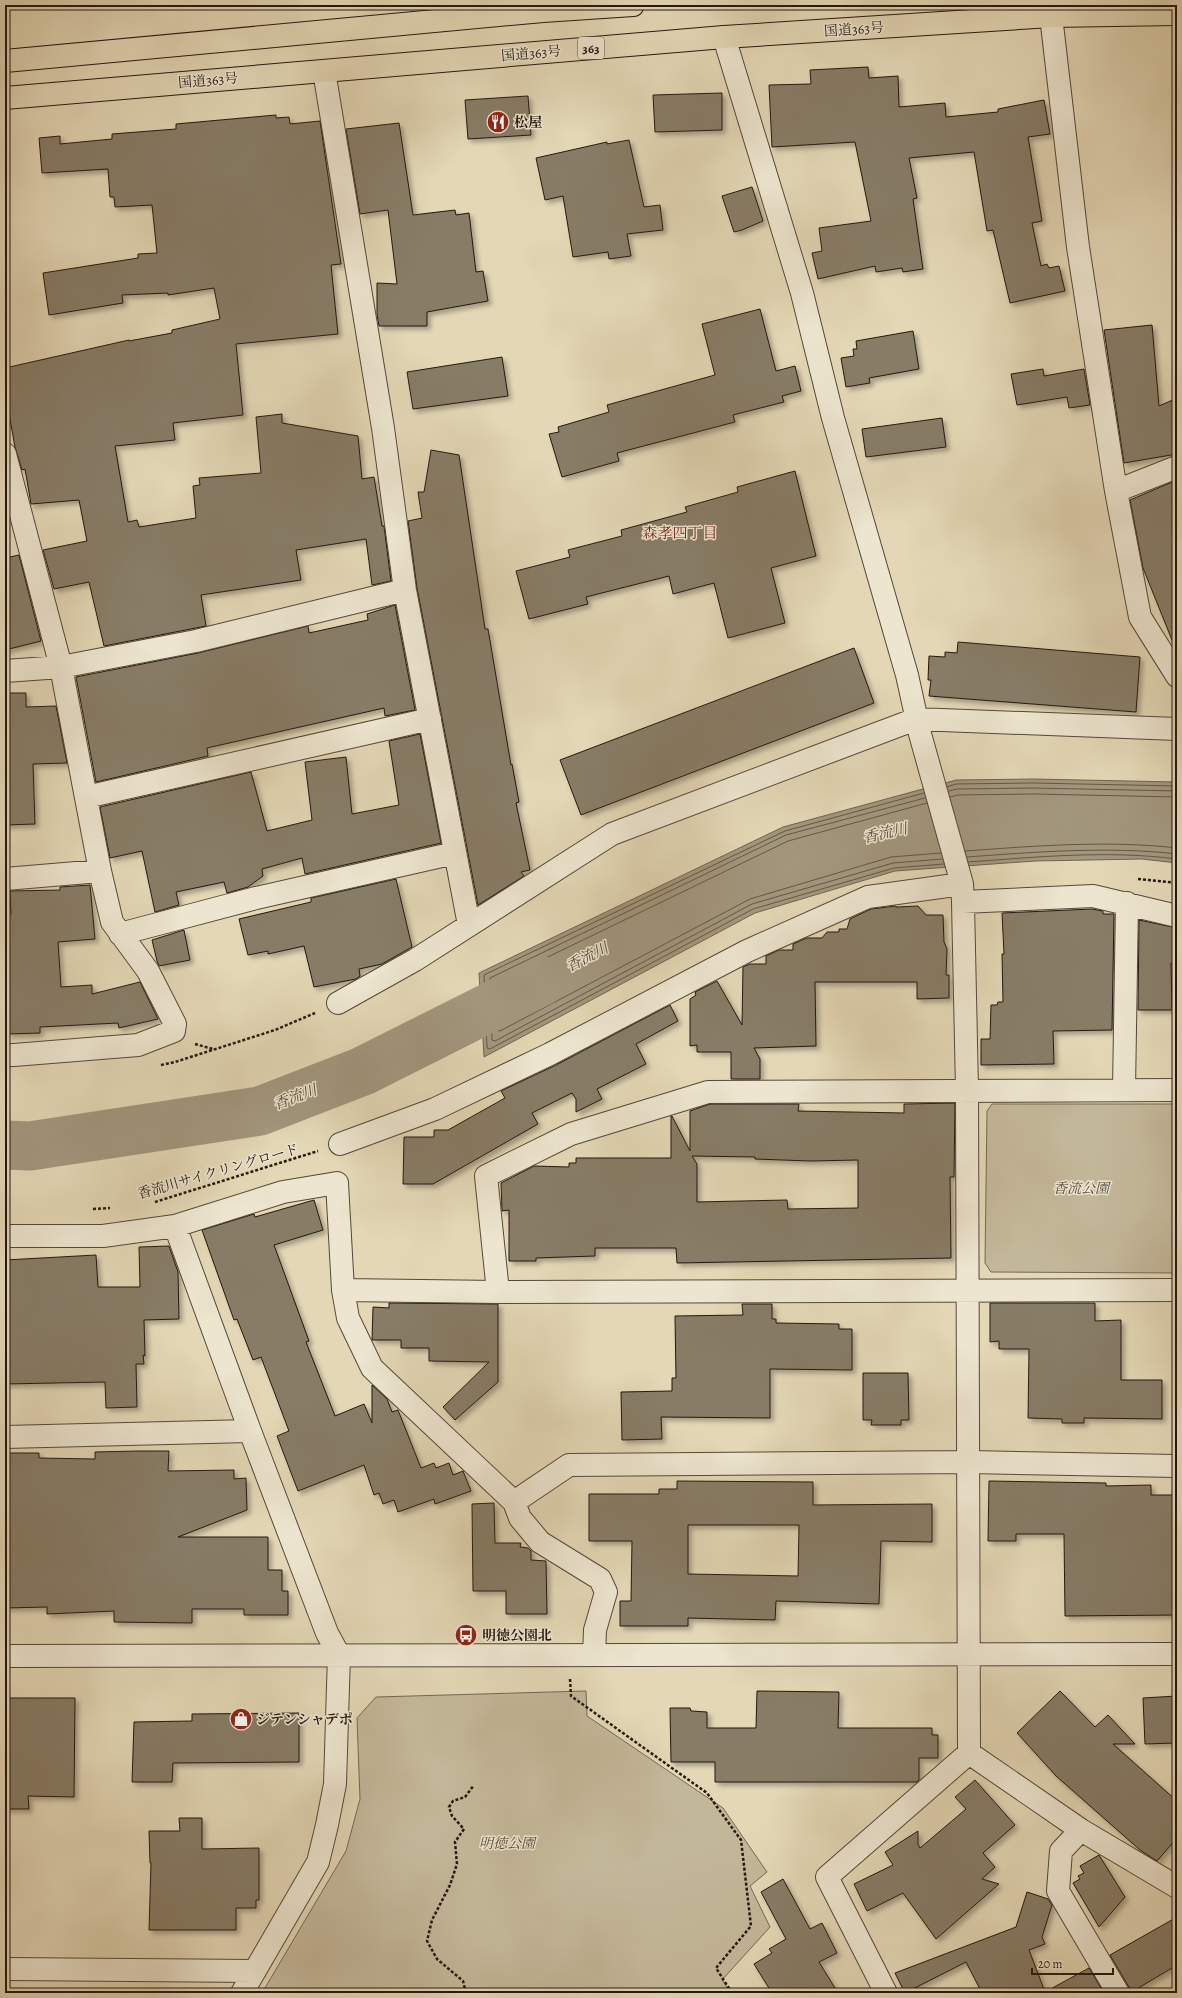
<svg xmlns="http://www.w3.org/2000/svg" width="1182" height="1998" viewBox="0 0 1182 1998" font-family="Alegreya,'Noto Serif JP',serif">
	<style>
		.green { fill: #c3b799; stroke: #746854 }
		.water { fill: #a2967d; stroke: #706451 }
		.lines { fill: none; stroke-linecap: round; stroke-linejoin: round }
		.shore { stroke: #635746; stroke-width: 1 }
		.river { stroke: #a2967d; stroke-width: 49 }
		.building { fill: #877b66; stroke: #241810; fill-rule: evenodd; filter: url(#shadow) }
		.minor-casing { stroke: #544839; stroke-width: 24 }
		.highway-casing { stroke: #241810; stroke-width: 24 }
		.path { stroke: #241810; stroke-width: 2.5; stroke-dasharray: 3 2; stroke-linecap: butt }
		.minor { stroke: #ede5cf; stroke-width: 22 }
		.highway { stroke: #e3d7b5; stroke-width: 22 }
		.labels { text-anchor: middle; stroke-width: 3; stroke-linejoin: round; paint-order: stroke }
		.shield { fill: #ede5cf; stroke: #605649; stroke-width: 1 }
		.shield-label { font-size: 13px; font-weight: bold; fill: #241810 }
		.street-label { font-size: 14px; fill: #241810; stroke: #ede5cf }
		.poi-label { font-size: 14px; font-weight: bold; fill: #241810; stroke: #ede5cf; text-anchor: start }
		.park-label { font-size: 14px; font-style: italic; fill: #544839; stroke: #ede5cf }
		.neighbourhood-label { font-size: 15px; fill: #7a1f14; stroke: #ede5cf }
		.water-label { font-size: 15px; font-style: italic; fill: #564a3c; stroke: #ede5cf }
	</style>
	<defs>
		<filter id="shadow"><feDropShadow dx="3.5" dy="3.5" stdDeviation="2" flood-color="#0004"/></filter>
	</defs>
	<rect width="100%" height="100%" fill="#e3d7b5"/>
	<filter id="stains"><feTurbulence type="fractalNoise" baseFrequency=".005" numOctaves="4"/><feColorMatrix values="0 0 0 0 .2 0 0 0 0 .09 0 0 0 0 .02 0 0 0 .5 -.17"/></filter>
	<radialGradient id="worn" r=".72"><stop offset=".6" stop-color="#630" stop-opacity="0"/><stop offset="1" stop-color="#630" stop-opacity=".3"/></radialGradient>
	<path class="green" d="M 992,1104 L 1177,1104 L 1177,1273 L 991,1272 L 985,1263 L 987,1111 Z
		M 586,1691 L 587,1716 L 723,1808 L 767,1872 L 750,1886 L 770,1927 L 722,1980 L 731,1993 L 262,1993 L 346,1851 L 360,1799 L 357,1718 L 376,1697 Z"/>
	<path class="water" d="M 1033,779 L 1177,782 L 1177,863 L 1142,859 L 1035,861 L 895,871 L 755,913 L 484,1057 L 479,973 L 783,827 L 956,780 Z"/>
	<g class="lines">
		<path class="shore" d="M 947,787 L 956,784 L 1033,783 L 1177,786
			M 949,791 L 957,789 L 1033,788 L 1177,791
			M 924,793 L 785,831 L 484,975 L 487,1048 L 490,1049 L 753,909 L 894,868 L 944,864
			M 950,797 L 958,795 L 1033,794 L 1177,797
			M 925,798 L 786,835 L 490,978 L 492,1040 L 495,1041 L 752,904 L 893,863 L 942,859
			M 927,803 L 788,841 L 496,982 L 497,1030 L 500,1031 L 750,899 L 891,857 L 941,853
			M 965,851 C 1035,846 1107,840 1177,848
			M 967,857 C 1036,852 1108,846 1177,854
			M 968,862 C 1037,857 1108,850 1177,859"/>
		<path class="river" d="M 5,1145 L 30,1146 L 260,1111 L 363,1071 L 542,981"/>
	</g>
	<path class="building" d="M 868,67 L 869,78 L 898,76 L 899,107 L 945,103 L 946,117 L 998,112 L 998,109 L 1044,100 L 1050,134 L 1028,137 L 1042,221 L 1032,223 L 1041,266 L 1047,264 L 1049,268 L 1059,266 L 1065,291 L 1010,303 L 993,230 L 987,231 L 974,152 L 909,158 L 917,198 L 913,199 L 923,269 L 903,272 L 902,268 L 876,272 L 875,266 L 818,279 L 812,253 L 822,251 L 819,228 L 871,221 L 855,142 L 772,147 L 769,85 L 811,84 L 810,70 Z
		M 722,93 L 722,130 L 655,132 L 653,95 Z
		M 528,96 L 531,135 L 468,139 L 465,100 Z
		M 276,115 L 276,118 L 289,117 L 290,124 L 320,121 L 341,264 L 331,265 L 338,334 L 236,344 L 243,415 L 173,423 L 175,440 L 115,446 L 128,522 L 137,520 L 139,527 L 196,518 L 193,486 L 200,485 L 199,478 L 261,473 L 256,417 L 282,414 L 282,423 L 358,436 L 362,479 L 374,477 L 382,526 L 384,526 L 391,581 L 372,585 L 366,539 L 296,550 L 301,580 L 201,595 L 206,626 L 104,646 L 89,582 L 54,589 L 43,550 L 87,541 L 79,500 L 31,504 L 25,469 L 22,470 L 15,447 L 5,392 L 5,368 L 129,340 L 129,341 L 172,333 L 172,330 L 220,319 L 214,288 L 168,295 L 168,293 L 122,295 L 123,303 L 49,315 L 43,273 L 138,258 L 138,254 L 157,253 L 152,205 L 115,207 L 114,197 L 110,197 L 108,169 L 42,173 L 39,138 L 60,136 L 60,144 L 112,139 L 112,134 L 176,129 L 176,124 Z
		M 399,123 L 413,215 L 455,210 L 456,215 L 469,213 L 476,272 L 483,271 L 488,301 L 427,312 L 427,326 L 379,326 L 377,314 L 377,283 L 397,284 L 388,210 L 360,214 L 346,129 Z
		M 629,140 L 644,207 L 660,205 L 663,230 L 627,234 L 631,256 L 609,259 L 608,252 L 573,257 L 563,196 L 545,200 L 536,158 L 607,142 L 607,144 Z
		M 752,187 L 763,221 L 742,230 L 734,232 L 722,196 Z
		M 760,309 L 776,371 L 795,366 L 801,391 L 782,396 L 784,402 L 733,415 L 735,422 L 617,453 L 619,461 L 562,477 L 549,434 L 559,432 L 558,427 L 609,412 L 607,405 L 715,375 L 702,324 Z
		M 1152,325 L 1159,406 L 1177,398 L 1177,454 L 1124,463 L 1104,330 Z
		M 913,331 L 919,369 L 869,378 L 870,383 L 846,387 L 841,358 L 854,356 L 853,349 L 857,349 L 856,341 Z
		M 502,357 L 508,396 L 413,409 L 407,372 Z
		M 1043,369 L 1044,376 L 1084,369 L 1090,405 L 1069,408 L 1067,397 L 1017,405 L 1011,374 Z
		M 942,418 L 946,447 L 866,457 L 862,429 Z
		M 431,450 L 459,455 L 485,629 L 488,629 L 511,765 L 512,764 L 519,802 L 516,803 L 530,870 L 521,872 L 524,876 L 478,905 L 417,588 L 408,521 L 422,518 L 418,492 L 424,492 Z
		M 795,471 L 816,556 L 771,568 L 785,623 L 728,638 L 714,583 L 673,594 L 669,576 L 586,597 L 588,604 L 529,619 L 516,571 L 570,557 L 568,550 L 622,536 L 621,530 L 687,512 L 685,507 L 738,492 L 737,487 Z
		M 1177,480 L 1177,649 L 1176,650 L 1143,568 L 1130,500 Z
		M 19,555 L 41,641 L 5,650 L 5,558 Z
		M 395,605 L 415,710 L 385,716 L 384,708 L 207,748 L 208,756 L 96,782 L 76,677 L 198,653 L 308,626 L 309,633 L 368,620 L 367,614 Z
		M 958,642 L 1140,657 L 1136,712 L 929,696 L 931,680 L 928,680 L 929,656 L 945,657 L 945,652 L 957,653 Z
		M 854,648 L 874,703 L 581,815 L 560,760 Z
		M 5,693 L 26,693 L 26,707 L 56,706 L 67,763 L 33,764 L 35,824 L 5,825 Z
		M 420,734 L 441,843 L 305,874 L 302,858 L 262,869 L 263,876 L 248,887 L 227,893 L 224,882 L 176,892 L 179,905 L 155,912 L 142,851 L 110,858 L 100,807 L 251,772 L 267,831 L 312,820 L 305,762 L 346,757 L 352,814 L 399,805 L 389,741 Z
		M 396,879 L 412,947 L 382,964 L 359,969 L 360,976 L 356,979 L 314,987 L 304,946 L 268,954 L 268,951 L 248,955 L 239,919 L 311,902 L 311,898 Z
		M 90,885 L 95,939 L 58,942 L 61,987 L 92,985 L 92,994 L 140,982 L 158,1019 L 119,1028 L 118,1023 L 40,1027 L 40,1033 L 8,1034 L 7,993 L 9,993 L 5,914 L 11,914 L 10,891 L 60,890 L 60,887 Z
		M 896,906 L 896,907 L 918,906 L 926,915 L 943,915 L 944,942 L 947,949 L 946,975 L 949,975 L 949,998 L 917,999 L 917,982 L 815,982 L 816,1046 L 754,1048 L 760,1059 L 760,1079 L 731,1079 L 731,1052 L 697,1052 L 697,1045 L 690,1046 L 690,999 L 696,995 L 695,992 L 717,981 L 742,1025 L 743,967 L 750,964 L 766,964 L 766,956 L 779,950 L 793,950 L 793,944 L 807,938 L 822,938 L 827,932 L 839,932 L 839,929 L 847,929 L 850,919 L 871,909 Z
		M 1092,909 L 1103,911 L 1103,914 L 1114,914 L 1112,1030 L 1053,1031 L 1054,1064 L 981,1065 L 981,1039 L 990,1039 L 991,1005 L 997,1005 L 998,1002 L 1003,1002 L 1002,954 L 1004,954 L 1002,913 Z
		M 1139,920 L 1177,928 L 1177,964 L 1171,963 L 1172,1010 L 1138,1010 Z
		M 184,930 L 190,960 L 159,966 L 157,961 L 152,940 Z
		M 670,1005 L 678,1021 L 636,1044 L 646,1064 L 597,1089 L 602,1099 L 576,1112 L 576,1099 L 572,1093 L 532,1113 L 538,1124 L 433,1184 L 403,1184 L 404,1137 L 434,1137 L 434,1130 L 448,1130 L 505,1098 L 501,1091 L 556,1065 Z
		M 955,1103 L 954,1177 L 950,1177 L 951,1258 L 677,1263 L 676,1248 L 595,1248 L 595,1256 L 536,1258 L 536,1261 L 509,1261 L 509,1210 L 502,1211 L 501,1183 L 534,1166 L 569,1167 L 569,1163 L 576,1163 L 576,1158 L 671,1158 L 671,1116 L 672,1116 L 690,1151 L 690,1111 L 710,1104 L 799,1104 L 798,1111 L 904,1113 L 904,1104 ZM 692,1156 L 755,1157 L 755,1159 L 810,1161 L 858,1160 L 858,1208 L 788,1209 L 787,1200 L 697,1202 L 697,1164 Z
		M 314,1200 L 323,1230 L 274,1245 L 309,1341 L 306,1342 L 335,1416 L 364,1404 L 372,1423 L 372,1385 L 387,1399 L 392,1412 L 398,1410 L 421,1468 L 434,1463 L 436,1468 L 449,1463 L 453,1475 L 463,1471 L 471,1491 L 435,1504 L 434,1499 L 398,1512 L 394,1500 L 383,1504 L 379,1493 L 374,1495 L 364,1465 L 298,1491 L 277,1436 L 289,1431 L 261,1357 L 253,1360 L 237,1319 L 234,1320 L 202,1230 L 254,1214 L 255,1217 Z
		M 169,1246 L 178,1272 L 179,1319 L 144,1320 L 145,1356 L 143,1355 L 144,1364 L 136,1364 L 137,1407 L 106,1408 L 105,1382 L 5,1384 L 5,1260 L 96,1255 L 98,1287 L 140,1287 L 139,1247 Z
		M 389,1303 L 498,1304 L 498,1382 L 455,1420 L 443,1407 L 489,1362 L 429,1361 L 429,1348 L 401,1348 L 401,1340 L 372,1340 L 373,1307 L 389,1308 Z
		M 990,1303 L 1095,1303 L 1095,1321 L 1121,1320 L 1121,1380 L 1162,1380 L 1162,1419 L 1084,1418 L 1084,1423 L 1062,1423 L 1062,1419 L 1028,1418 L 1029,1349 L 999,1349 L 999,1341 L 990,1342 Z
		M 742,1304 L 772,1304 L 772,1319 L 776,1319 L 776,1323 L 839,1324 L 839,1329 L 852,1329 L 852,1370 L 770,1369 L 770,1418 L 661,1417 L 662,1439 L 622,1440 L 621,1392 L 672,1391 L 672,1378 L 676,1378 L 675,1316 L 743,1315 Z
		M 863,1373 L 908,1373 L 909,1420 L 901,1420 L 901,1425 L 871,1425 L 872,1420 L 863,1420 Z
		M 139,1451 L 169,1451 L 168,1471 L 234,1470 L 234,1479 L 246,1478 L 247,1510 L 178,1537 L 268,1537 L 268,1570 L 282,1570 L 282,1591 L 288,1591 L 288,1615 L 244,1615 L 244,1609 L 192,1609 L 192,1623 L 114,1622 L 114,1611 L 47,1614 L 47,1607 L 5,1608 L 5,1488 L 9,1488 L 9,1453 L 39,1453 L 39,1458 L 95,1459 L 95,1452 Z
		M 677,1481 L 813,1482 L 813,1505 L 932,1504 L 932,1542 L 881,1541 L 879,1604 L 776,1601 L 775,1620 L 688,1618 L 688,1626 L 620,1626 L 620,1601 L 631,1601 L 632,1541 L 589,1541 L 589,1494 L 659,1494 L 659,1489 L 677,1489 ZM 688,1525 L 799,1525 L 798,1576 L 688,1574 Z
		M 989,1481 L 1106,1483 L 1106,1486 L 1151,1485 L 1151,1495 L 1177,1495 L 1177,1615 L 1065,1616 L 1064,1534 L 1016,1534 L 1016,1541 L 988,1541 Z
		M 494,1503 L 495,1543 L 521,1543 L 520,1547 L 528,1548 L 531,1551 L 531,1560 L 546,1561 L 547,1614 L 506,1614 L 506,1591 L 473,1591 L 472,1504 Z
		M 757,1691 L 839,1692 L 838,1728 L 932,1728 L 932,1735 L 938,1735 L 938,1758 L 919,1758 L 919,1780 L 917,1782 L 715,1782 L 715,1762 L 671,1762 L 670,1708 L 690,1708 L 691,1711 L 707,1712 L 707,1728 L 756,1728 Z
		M 1060,1691 L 1095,1727 L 1108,1715 L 1135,1744 L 1113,1744 L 1177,1801 L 1177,1838 L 1157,1861 L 1140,1850 L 1056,1776 L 1017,1733 Z
		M 1177,1696 L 1177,1732 L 1174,1732 L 1175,1743 L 1145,1744 L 1143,1698 Z
		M 5,1698 L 75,1698 L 74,1797 L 28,1796 L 29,1809 L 5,1809 Z
		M 299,1713 L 299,1762 L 173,1763 L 172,1782 L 132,1782 L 134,1722 L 192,1721 L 192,1714 Z
		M 975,1780 L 1015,1825 L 983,1853 L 995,1867 L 982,1879 L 999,1884 L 936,1939 L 903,1893 L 867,1911 L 854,1884 L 893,1865 L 885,1852 L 918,1831 L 918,1844 L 920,1848 L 966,1809 L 955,1797 Z
		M 179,1818 L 202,1818 L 202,1849 L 259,1848 L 259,1900 L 256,1900 L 256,1908 L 236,1908 L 236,1930 L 149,1930 L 151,1863 L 150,1863 L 149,1831 L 180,1831 Z
		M 1099,1855 L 1125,1897 L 1099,1927 L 1073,1883 L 1080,1879 L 1078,1876 L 1084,1873 L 1080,1866 Z
		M 783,1879 L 810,1929 L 822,1923 L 837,1953 L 819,1962 L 838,1993 L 772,1993 L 754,1964 L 772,1953 L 769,1949 L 786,1939 L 761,1892 Z
		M 1027,1892 L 1048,1899 L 1052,1905 L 1042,1937 L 1045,1944 L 1029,1950 L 1045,1992 L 1089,1968 L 1104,1993 L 982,1993 L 966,1962 L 905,1993 L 895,1973 L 1016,1927 Z
		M 1177,1917 L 1177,1965 L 1130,1993 L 1129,1987 L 1110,1955 Z"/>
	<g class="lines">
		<g class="minor-casing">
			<path id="minor" d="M 1051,16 L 1078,247 L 1116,491 L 1140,617 L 1177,676
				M 724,37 L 802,293 L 833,418 L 907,675 L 920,734 L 962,884 L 963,902 L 967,1090 L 969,1753 L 827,1877 L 886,1993
				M 324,71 L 383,428 L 405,590 L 469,925
				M 5,454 L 61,667 L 100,871 L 112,922 L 148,971 L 175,1024 L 174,1031 L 138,1045 L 14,1055 L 5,1055
				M 1116,491 L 1177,467
				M 5,671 L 61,667 L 196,641 L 405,590
				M 86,797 L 430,719
				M 5,879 L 100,871
				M 963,902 L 1093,896 L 1177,916
				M 120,934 L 256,898 L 455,853
				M 338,1003 L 415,960 L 612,834 L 916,719 L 1177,729
				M 1124,1090 L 1127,903
				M 340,1144 L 435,1109 L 550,1054 L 747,951 L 868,897 L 962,884
				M 5,1236 L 103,1236 L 175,1226
				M 498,1292 L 486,1176 L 571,1134 L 708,1092 L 1177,1090
				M 5,1437 L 250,1431
				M 514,1502 L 569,1465 L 969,1462 L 1177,1466
				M 594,1655 L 595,1630 L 606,1592 L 600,1579 L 540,1542 L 520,1518 L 514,1502 L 372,1368 L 348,1318 L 343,1290 L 498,1292 L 1177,1290
				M 5,1656 L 1177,1654
				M 969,1753 L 1081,1830 L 1177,1887
				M 1081,1830 L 1061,1851 L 1058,1891 L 1118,1993
				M 5,1969 L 255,1971
				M 242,1993 L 318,1862 L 327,1825 L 335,1784 L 339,1655 L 327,1633 L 250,1431 L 175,1226 L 283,1192 L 337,1183 L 343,1290"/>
		</g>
		<g class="highway-casing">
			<path id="highway" d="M 5,61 L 543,11 L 633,5
				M 5,98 L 724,37 L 1051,16 L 1177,14"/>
		</g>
		<path class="path" d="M 1138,879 L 1177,883
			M 195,1044 L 213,1049
			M 161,1065 L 175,1062 L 275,1030 L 315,1013
			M 155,1202 L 318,1151
			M 93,1209 L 110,1208
			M 570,1679 L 571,1696 L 707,1793 L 741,1840 L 751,1926 L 716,1968 L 732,1993
			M 466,1993 L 463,1981 L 437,1959 L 427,1941 L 432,1920 L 450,1885 L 457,1864 L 455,1842 L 464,1829 L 452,1816 L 449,1807 L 453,1801 L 465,1797 L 474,1785"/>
		<use href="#minor" class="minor"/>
		<use href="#highway" class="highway"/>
	</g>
	<defs>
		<g id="restaurant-disc" transform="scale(1.15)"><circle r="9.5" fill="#8f2418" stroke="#ede5cf"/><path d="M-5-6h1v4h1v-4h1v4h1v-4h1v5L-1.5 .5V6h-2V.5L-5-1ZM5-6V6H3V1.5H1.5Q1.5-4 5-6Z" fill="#fff"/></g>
		<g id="bus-disc" transform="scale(1.15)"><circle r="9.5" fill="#8f2418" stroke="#ede5cf"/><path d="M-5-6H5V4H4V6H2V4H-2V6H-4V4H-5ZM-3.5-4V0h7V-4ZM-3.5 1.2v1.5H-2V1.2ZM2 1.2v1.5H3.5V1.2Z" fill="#fff"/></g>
		<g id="shop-disc" transform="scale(1.15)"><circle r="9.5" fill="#8f2418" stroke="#ede5cf"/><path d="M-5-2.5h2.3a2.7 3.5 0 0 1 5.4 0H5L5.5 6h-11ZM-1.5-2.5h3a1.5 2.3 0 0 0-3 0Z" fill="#fff"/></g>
	</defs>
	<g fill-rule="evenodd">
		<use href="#restaurant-disc" x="498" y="122"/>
		<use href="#bus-disc" x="466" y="1635"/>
		<use href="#shop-disc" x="241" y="1719"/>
	</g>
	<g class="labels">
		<rect class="shield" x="578" y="37" width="26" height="22" rx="3"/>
		<g class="shield-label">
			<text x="591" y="53">363</text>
		</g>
		<g class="street-label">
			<text transform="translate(854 29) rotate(-4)" y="5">国道363号</text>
			<text transform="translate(531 53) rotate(-5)" y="5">国道363号</text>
			<text transform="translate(208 80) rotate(-5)" y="5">国道363号</text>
			<text transform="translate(218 1171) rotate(-16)" y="5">香流川サイクリングロード</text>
		</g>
		<g class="poi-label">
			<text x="514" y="127">松屋</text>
			<text x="482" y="1640">明徳公園北</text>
			<text x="256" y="1724">ジテンシャデポ</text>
		</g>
		<g class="park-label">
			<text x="1081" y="1193">香流公園</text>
			<text x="507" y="1848">明徳公園</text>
		</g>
		<g class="neighbourhood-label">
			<text x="680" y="538">森孝四丁目</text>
		</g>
		<g class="water-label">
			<text transform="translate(885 833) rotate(-13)" y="5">香流川</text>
			<text transform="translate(587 957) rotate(-27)" y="5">香流川</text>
			<text transform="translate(295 1097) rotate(-21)" y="5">香流川</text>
		</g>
	</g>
	<rect width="1182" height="1998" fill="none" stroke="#e3d7b5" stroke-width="20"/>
	<rect x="6" y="6" width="1170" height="1986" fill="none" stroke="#241810" stroke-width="2"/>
	<rect x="10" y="10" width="1162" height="1978" fill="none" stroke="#241810"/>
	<path d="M1032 1968v6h81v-6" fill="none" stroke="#241810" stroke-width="2"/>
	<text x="1038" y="1968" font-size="12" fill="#241810" stroke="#ede5cf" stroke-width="3" paint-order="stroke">20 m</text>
	<rect width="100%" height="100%" filter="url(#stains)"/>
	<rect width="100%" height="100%" fill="url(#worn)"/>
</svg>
